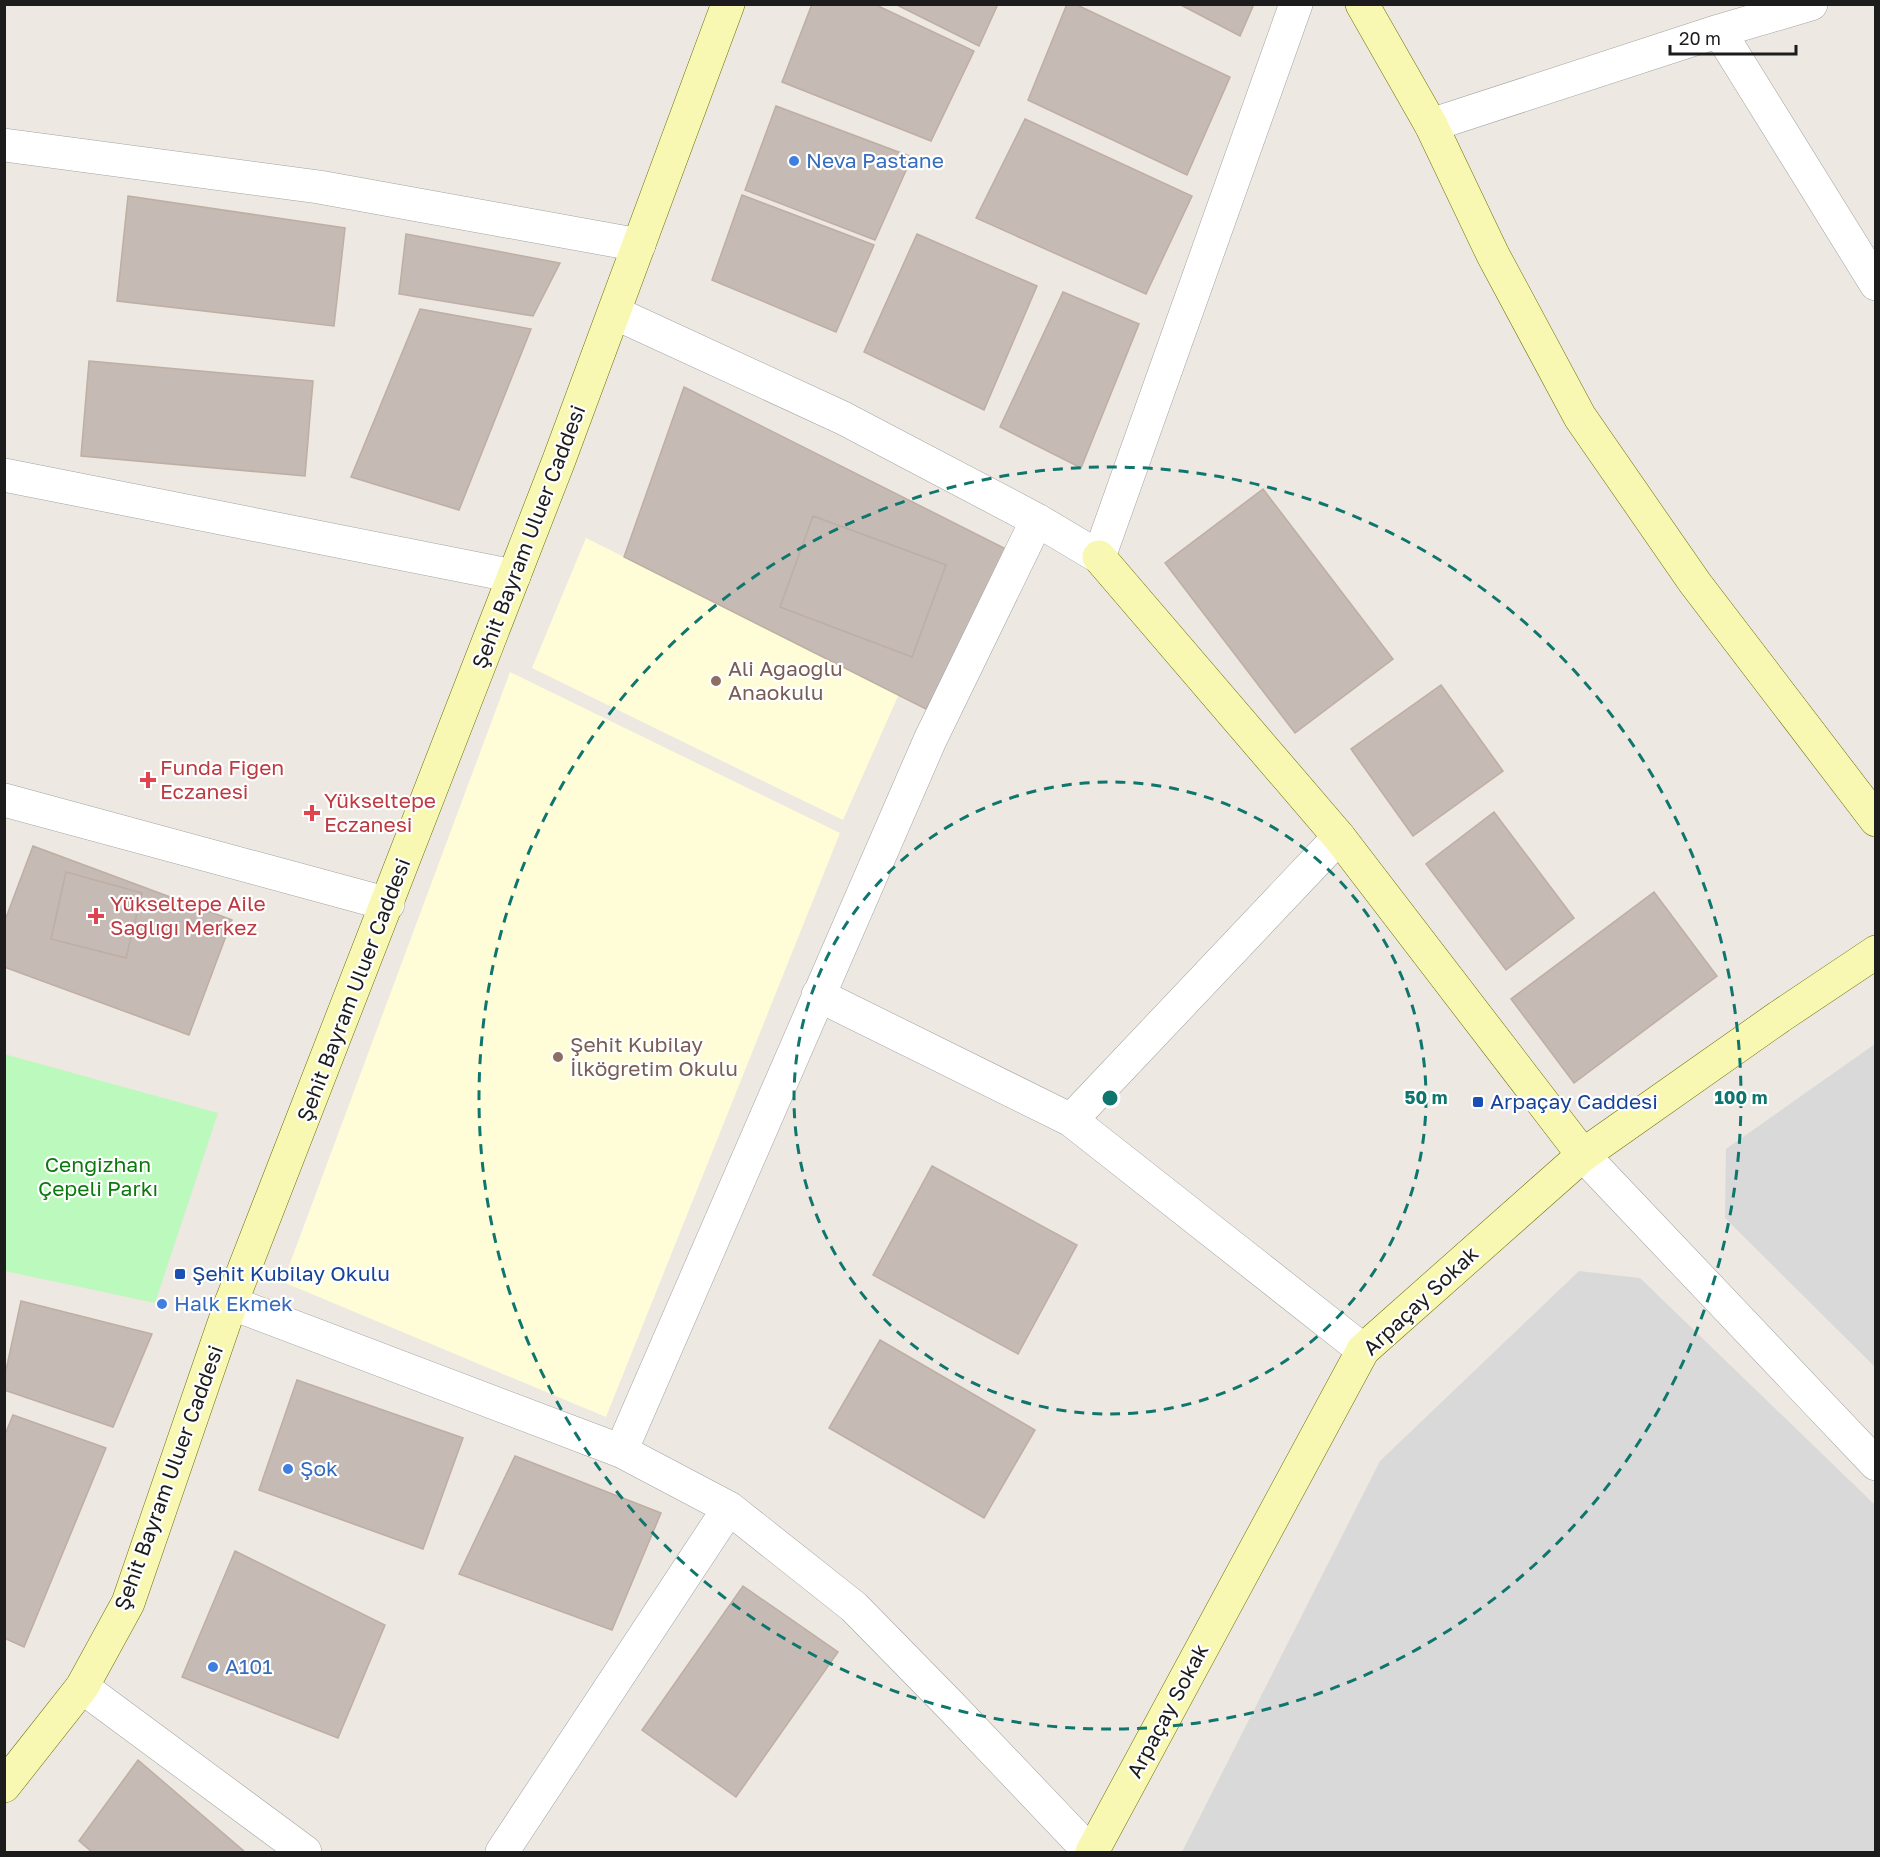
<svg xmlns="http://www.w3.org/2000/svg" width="1880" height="1857" viewBox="0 0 1880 1857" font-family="'Golos Text',sans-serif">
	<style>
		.residential { fill: #dad9d9 }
		.education { fill: #fffdd8 }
		.park { fill: #bcf9bd }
		.building { fill: #c5bab4; stroke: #bfaea3; stroke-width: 1.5 }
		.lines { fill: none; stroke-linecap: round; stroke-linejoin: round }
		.street-casing { stroke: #a3a3a3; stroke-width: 34 }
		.secondary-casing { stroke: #6c7104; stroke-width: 34 }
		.street { stroke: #fff; stroke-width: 33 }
		.secondary { stroke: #f9f8b3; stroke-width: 33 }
		.ring { fill: none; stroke: #0f766e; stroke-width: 3; stroke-dasharray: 10 8 }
		.shop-dot { fill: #3f7fe0; stroke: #fff; stroke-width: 2 }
		.education-dot { fill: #8d6e63; stroke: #fff; stroke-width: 2 }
		.health-dot { fill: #e0444e; stroke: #fff; stroke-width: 2 }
		.transit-dot { fill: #1a4fb4; stroke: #fff; stroke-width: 2 }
		.labels { text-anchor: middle; stroke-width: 4.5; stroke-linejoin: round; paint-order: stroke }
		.shop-label { font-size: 21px; fill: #366cbe; stroke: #fff; text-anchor: start }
		.street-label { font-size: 21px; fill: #1c1c1c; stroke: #fff }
		.education-label { font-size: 21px; fill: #785e54; stroke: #fff; text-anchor: start }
		.health-label { font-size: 21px; fill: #be3a42; stroke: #fff; text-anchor: start }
		.transit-label { font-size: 21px; fill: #164399; stroke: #fff; text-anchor: start }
		.park-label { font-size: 21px; fill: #0b790d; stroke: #fff }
		.centre { fill: #0f766e; stroke: #fff; stroke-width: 3 }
		.ring-label { font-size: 18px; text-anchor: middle; font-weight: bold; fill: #0f766e; stroke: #fff; stroke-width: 4.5; stroke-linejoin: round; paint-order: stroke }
	</style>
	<rect width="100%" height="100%" fill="#ede8e1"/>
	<path class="residential" d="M 1875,1044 L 1875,1367 L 1725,1218 L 1726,1149 Z
		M 1579,1271 L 1640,1278 L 1875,1505 L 1875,1852 L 1182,1852 L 1380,1461 Z"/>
	<path class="education" d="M 586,538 L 899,694 L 843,820 L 532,668 Z
		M 510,672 L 840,833 L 606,1417 L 283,1282 Z"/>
	<path class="park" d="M 4,1054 L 218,1113 L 155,1303 L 5,1271 Z"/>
	<path class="building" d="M 812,4 L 874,4 L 974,51 L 931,141 L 782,82 Z
		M 895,4 L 998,4 L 979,46 Z
		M 1067,4 L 1075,4 L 1230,77 L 1187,175 L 1028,100 Z
		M 1179,4 L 1254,4 L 1240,36 Z
		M 776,106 L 912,157 L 875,240 L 745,190 Z
		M 1025,119 L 1192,196 L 1146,294 L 976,218 Z
		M 742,195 L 874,245 L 836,332 L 712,280 Z
		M 128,196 L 345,228 L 334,326 L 117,301 Z
		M 406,234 L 560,263 L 533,316 L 399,294 Z
		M 917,234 L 1037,286 L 984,410 L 864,352 Z
		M 1063,292 L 1139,324 L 1081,468 L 1000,427 Z
		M 420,309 L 531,329 L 459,510 L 351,477 Z
		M 89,361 L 313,381 L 305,476 L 81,456 Z
		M 684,387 L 1014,553 L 926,709 L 624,557 Z
		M 1263,489 L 1393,659 L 1295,733 L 1165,563 Z
		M 813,516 L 946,565 L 912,657 L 780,607 Z
		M 1441,685 L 1503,771 L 1413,836 L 1351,749 Z
		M 1494,812 L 1574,918 L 1506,970 L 1426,864 Z
		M 33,846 L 232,920 L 189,1035 L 4,967 L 4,923 Z
		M 66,872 L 142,893 L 126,958 L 51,939 Z
		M 1654,892 L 1717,976 L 1574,1083 L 1511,999 Z
		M 932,1166 L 1077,1245 L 1018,1354 L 873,1275 Z
		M 21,1301 L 152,1334 L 113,1427 L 4,1390 L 4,1379 Z
		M 880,1340 L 1035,1430 L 984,1518 L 829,1428 Z
		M 297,1380 L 463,1438 L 423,1549 L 259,1490 Z
		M 13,1415 L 106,1448 L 24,1647 L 4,1638 L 4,1437 Z
		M 515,1456 L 661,1513 L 612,1630 L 459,1574 Z
		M 235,1551 L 385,1625 L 338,1738 L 182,1677 Z
		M 743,1586 L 838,1652 L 736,1797 L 642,1730 Z
		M 138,1760 L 245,1852 L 92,1852 L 79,1841 Z"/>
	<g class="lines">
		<g class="street-casing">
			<path id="street" d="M 1719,31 L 1876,284
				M 1431,125 L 1719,31 L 1811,4
				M 4,145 L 319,187 L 639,245
				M 615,313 L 843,418 L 1037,520 L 1099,557 L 1296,4
				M 4,475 L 514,576
				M 4,800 L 388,904
				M 818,995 L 1071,1120 L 1363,1350
				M 1071,1120 L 1339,837
				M 1583,1155 L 1876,1464
				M 231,1303 L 621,1451 L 729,1508 L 854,1607 L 952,1707 L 1090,1852
				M 621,1451 L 930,740 L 1037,520
				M 82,1687 L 305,1852
				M 502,1852 L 729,1508"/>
		</g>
		<g class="secondary-casing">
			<path id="secondary" d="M 1362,4 L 1431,125 L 1493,255 L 1580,417 L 1695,583 L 1876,820
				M 1099,557 L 1339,837 L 1583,1155
				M 4,1786 L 82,1687 L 128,1603 L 231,1303 L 559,460 L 728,4
				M 1092,1852 L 1363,1350 L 1583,1155 L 1779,1017 L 1876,952"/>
		</g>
		<use href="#street" class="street"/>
		<use href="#secondary" class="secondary"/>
	</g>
	<g class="ring">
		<circle cx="1110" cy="1098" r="316"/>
		<circle cx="1110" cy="1098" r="631"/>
	</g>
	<g class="shop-dot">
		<circle cx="794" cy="161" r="6"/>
		<circle cx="162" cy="1304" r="6"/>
		<circle cx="288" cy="1469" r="6"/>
		<circle cx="213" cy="1667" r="6"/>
	</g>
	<g class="education-dot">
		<circle cx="716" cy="681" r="6"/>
		<circle cx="558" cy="1057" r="6"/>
	</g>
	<g class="health-dot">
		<path d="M145 771h6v6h6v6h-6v6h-6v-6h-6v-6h6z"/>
		<path d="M309 804h6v6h6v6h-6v6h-6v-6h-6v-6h6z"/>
		<path d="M93 907h6v6h6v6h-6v6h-6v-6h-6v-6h6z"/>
	</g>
	<g class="transit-dot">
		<rect x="1472" y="1096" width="12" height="12" rx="3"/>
		<rect x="174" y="1268" width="12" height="12" rx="3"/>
	</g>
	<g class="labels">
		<g class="shop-label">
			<text x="806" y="168">Neva Pastane</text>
			<text x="174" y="1311">Halk Ekmek</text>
			<text x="300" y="1476">Şok</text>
			<text x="225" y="1674">A101</text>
		</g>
		<g class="street-label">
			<text transform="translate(529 537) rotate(-69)" y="7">Şehit Bayram Uluer Caddesi</text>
			<text transform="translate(354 990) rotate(-69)" y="7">Şehit Bayram Uluer Caddesi</text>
			<text transform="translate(1421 1301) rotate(-43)" y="7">Arpaçay Sokak</text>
			<text transform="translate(169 1478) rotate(-70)" y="7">Şehit Bayram Uluer Caddesi</text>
			<text transform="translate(1168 1711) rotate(-62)" y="7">Arpaçay Sokak</text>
		</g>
		<g class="education-label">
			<text x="728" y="676">Ali Ağaoğlu<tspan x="728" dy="24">Anaokulu</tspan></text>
			<text x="570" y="1052">Şehit Kubilay<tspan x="570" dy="24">İlköğretim Okulu</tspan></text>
		</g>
		<g class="health-label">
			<text x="160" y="775">Funda Figen<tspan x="160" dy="24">Eczanesi</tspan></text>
			<text x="324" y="808">Yükseltepe<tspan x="324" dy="24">Eczanesi</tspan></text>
			<text x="110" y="911">Yükseltepe Aile<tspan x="110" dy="24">Sağlığı Merkez</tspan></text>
		</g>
		<g class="transit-label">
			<text x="1490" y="1109">Arpaçay Caddesi</text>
			<text x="192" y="1281">Şehit Kubilay Okulu</text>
		</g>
		<g class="park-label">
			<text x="98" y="1172">Cengizhan<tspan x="98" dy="24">Çepeli Parkı</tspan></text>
		</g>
	</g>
	<circle cx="1110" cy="1098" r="9" class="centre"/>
	<g class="ring-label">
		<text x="1426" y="1104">50 m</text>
		<text x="1741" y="1104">100 m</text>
	</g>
	<rect width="1880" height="1857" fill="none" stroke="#1c1c1c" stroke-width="12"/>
	<path d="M1670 45v9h126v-9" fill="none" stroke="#1c1c1c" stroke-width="3"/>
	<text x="1679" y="45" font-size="18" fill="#1c1c1c" stroke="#ffffff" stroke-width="4.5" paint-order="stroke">20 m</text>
</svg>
